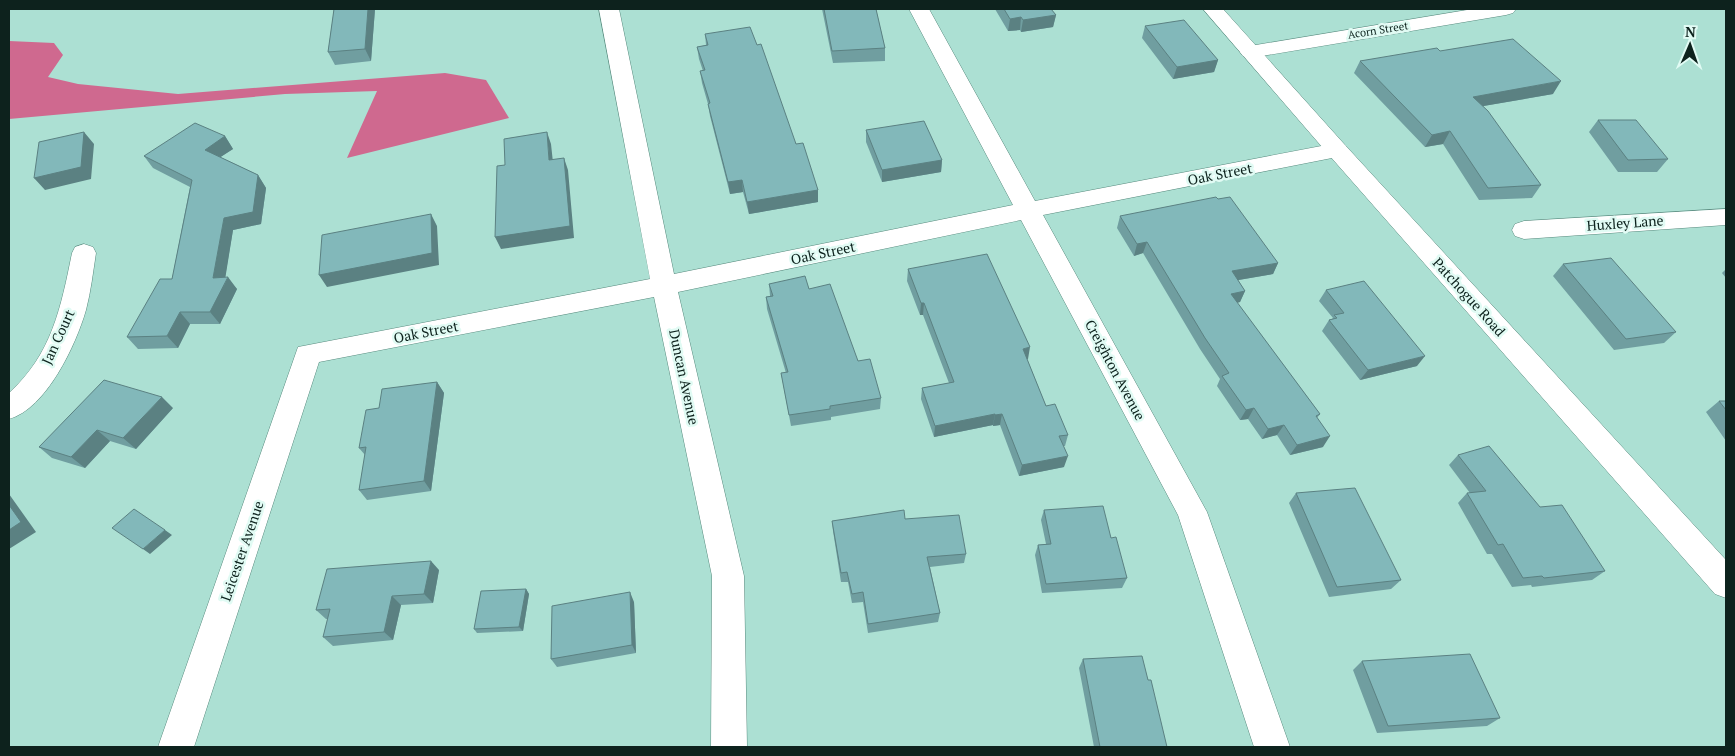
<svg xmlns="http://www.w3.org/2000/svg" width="1735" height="756" viewBox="0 0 1735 756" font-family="'PT Serif',serif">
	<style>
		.forest { fill: #cf698f }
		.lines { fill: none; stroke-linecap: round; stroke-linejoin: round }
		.minor-casing { stroke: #588a7e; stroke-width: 1 }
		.primary-casing { stroke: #588a7e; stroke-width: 1 }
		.minor { fill: #fff; fill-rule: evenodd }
		.primary { fill: #fff; fill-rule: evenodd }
		.wall { fill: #709ea0 }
		.shaded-wall { fill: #5b8182 }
		.building { fill: #82b8ba; stroke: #5b8182 }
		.labels { text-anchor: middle; stroke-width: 5; stroke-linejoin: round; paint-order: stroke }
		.far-street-label { font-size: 11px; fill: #0d221d; stroke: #e1fbf4 }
		.street-label { font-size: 14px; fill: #0d221d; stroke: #e1fbf4 }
	</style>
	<rect width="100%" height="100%" fill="#ace0d3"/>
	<path class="forest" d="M 9,41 L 54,43 L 63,55 L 48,77 L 78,84 L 178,94 L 445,73 L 486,80 L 509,118 L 347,158 L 377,91 L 285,94 L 9,119 Z"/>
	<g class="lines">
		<g class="minor-casing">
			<path id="minor" d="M 599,9 L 619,9 L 674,274 L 1013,205 L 909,9 L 929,9 L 1035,201 L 1337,143 L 1345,145 L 1348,150 L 1345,155 L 1337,157 L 1043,215 L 1207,512 L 1290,747 L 1254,747 L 1178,515 L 1021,220 L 678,292 L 744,576 L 747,747 L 711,747 L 712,576 L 654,297 L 319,362 L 194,747 L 158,747 L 298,347 L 650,279 Z
				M 1473,9 L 1516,9 L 1513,13 L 1506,15 L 1250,58 L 1243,56 L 1240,52 L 1243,48 L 1250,46 Z
				M 1726,209 L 1726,225 L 1524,239 L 1515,236 L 1512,230 L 1515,224 L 1524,221 Z
				M 84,244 L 93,247 L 96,253 C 93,272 91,291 86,310 C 76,345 46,409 9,419 L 9,393 C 52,354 61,307 72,253 L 75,247 Z"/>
		</g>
		<g class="primary-casing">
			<path id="primary" d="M 1203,9 L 1223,9 L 1345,145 L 1726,560 L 1726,598 L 1715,594 L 1329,155 Z"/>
		</g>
		<use href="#minor" class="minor"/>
		<use href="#primary" class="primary"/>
	</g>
	<path class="wall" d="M 334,9 L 375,9 L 371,61 L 335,65 L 328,52 Z
		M 822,9 L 876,9 L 885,48 L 885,61 L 833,63 Z
		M 995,9 L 1051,9 L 1056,15 L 1053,27 L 1021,32 L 1020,30 L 1008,31 Z
		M 1145,26 L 1218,60 L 1214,72 L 1173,79 L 1142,38 Z
		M 705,34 L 796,144 L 818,190 L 818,202 L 749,214 L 743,192 L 730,194 L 710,116 L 708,104 L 702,83 L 700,71 L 703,71 L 699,59 L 697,47 L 706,45 Z
		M 1440,51 L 1553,94 L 1483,106 L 1541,185 L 1532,198 L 1479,200 L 1443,144 L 1425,147 L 1354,73 L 1360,61 Z
		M 1598,120 L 1668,159 L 1657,172 L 1618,172 L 1589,132 Z
		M 866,130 L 942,160 L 941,172 L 882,182 L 866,142 Z
		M 225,136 L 233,149 L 220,157 L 258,175 L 266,188 L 261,224 L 233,230 L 225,277 L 237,289 L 220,324 L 190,324 L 178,348 L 138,349 L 127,337 L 172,279 L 190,187 L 153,168 L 144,156 Z
		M 1120,216 L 1278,263 L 1273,274 L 1238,280 L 1245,291 L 1240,302 L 1237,303 L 1320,414 L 1317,418 L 1323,447 L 1290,455 L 1277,435 L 1262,439 L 1248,419 L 1240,420 L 1217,386 L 1220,379 L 1200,349 L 1143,253 L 1134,256 L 1117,228 Z
		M 1563,264 L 1676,332 L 1664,343 L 1614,350 L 1553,276 Z
		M 908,269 L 1028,359 L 1027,359 L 1046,406 L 1068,435 L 1065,446 L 1063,446 L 1064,467 L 1019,476 L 1000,425 L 993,426 L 993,425 L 934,437 L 921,399 L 922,388 L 949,383 L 923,315 L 920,315 L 907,281 Z
		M 1726,269 L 1726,278 L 1722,273 Z
		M 769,284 L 809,289 L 858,361 L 881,398 L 880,409 L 831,417 L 831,420 L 791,426 L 781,373 L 786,373 L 767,309 L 766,297 L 770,296 Z
		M 1326,290 L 1417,366 L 1360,380 L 1322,331 L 1329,320 L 1332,319 L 1333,318 L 1319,301 Z
		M 437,382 L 444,393 L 431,491 L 367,500 L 359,490 L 365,455 L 359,448 L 379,408 Z
		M 1719,401 L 1726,401 L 1726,441 L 1706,412 Z
		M 173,408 L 136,449 L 110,441 L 85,468 L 52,458 L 39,447 Z
		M 1458,455 L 1540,507 L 1605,571 L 1592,580 L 1532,587 L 1531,585 L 1512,587 L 1492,554 L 1487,554 L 1458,503 L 1467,493 L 1470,493 L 1449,465 Z
		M 1296,493 L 1401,580 L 1391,589 L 1329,597 L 1289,503 Z
		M 1044,510 L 1111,538 L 1127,578 L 1122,588 L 1042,593 L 1035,555 L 1038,545 L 1046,544 L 1041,520 Z
		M 905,519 L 966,554 L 964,563 L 930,567 L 940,613 L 938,622 L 868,633 L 863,602 L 852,603 L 848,582 L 841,582 L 833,531 L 832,521 Z
		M 439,570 L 433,603 L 401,605 L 393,640 L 333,646 L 323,637 L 328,619 L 326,619 L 316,610 Z
		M 526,589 L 529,594 L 523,631 L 477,633 L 474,629 Z
		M 634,602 L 636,653 L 557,667 L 551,659 Z
		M 1083,659 L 1148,680 L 1167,747 L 1094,747 L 1079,668 Z
		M 1362,661 L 1500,718 L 1487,726 L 1377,733 L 1353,670 Z"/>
	<path class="shaded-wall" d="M 368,9 L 375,9 L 371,61 L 365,49 Z
		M 1056,15 L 1053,27 L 1021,32 L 1023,20 Z
		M 1021,17 L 1020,30 L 1008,31 L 1010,19 Z
		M 1218,60 L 1214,72 L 1173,79 L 1177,67 Z
		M 1561,81 L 1553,94 L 1466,109 L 1473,97 Z
		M 1450,131 L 1443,144 L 1425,147 L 1432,135 Z
		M 84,132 L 94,144 L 91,179 L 45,190 L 34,178 Z
		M 547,132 L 551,144 L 554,172 L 549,160 Z
		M 225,136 L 233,149 L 213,162 L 205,150 Z
		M 564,158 L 568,170 L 574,238 L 501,249 L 495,237 Z
		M 942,160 L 941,172 L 882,182 L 882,170 Z
		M 258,175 L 266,188 L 261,224 L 233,230 L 224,286 L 228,277 L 237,289 L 220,324 L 210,312 L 213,278 L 224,218 Z
		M 742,180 L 743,192 L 730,194 L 728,182 Z
		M 818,190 L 818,202 L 749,214 L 747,202 Z
		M 431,214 L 437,226 L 439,265 L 327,287 L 319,275 Z
		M 1147,242 L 1143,253 L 1134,256 L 1137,244 Z
		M 1278,263 L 1273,274 L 1227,282 L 1232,271 Z
		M 1245,291 L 1240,302 L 1226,305 L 1231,294 Z
		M 921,303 L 924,303 L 923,315 L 920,315 Z
		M 180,312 L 190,324 L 178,348 L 167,336 Z
		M 1030,347 L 1028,359 L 1020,360 L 1023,349 Z
		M 1425,356 L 1417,366 L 1360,380 L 1368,370 Z
		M 437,382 L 444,393 L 431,491 L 424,481 Z
		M 162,397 L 173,408 L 136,449 L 123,438 Z
		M 1254,408 L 1248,419 L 1240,420 L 1246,410 Z
		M 995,414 L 993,425 L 934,437 L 935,426 Z
		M 1002,414 L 1000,425 L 993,426 L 995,415 Z
		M 1284,425 L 1277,435 L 1262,439 L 1268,429 Z
		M 97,430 L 110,441 L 85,468 L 71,457 Z
		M 1330,436 L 1323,447 L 1290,455 L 1297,445 Z
		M 1068,456 L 1064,467 L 1019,476 L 1022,465 Z
		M 9,494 L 36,532 L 9,549 Z
		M 165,530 L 172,535 L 150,554 L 143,549 Z
		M 431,561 L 439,570 L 433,603 L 424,594 Z
		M 526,589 L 529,594 L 523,631 L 519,627 Z
		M 630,592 L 634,602 L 636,653 L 632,645 Z
		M 392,596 L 401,605 L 393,640 L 384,632 Z"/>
	<path class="building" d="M 334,9 L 368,9 L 365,49 L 328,52 Z
		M 824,9 L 876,9 L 885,48 L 832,51 Z
		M 1004,9 L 1051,9 L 1056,15 L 1023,20 L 1021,17 L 1010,19 Z
		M 1184,20 L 1218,60 L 1177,67 L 1145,26 Z
		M 750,27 L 757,45 L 761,44 L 796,144 L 803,143 L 818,190 L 747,202 L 742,180 L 728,182 L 708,104 L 710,103 L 700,71 L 705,70 L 697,47 L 708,45 L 705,34 Z
		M 1513,39 L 1561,81 L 1473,97 L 1488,111 L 1541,185 L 1488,188 L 1450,131 L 1432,135 L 1360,61 L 1437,48 L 1440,51 Z
		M 1598,120 L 1636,120 L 1668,159 L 1628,160 Z
		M 924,121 L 942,160 L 882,170 L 866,130 Z
		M 195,123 L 225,136 L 205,150 L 258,175 L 253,212 L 224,218 L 213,278 L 228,277 L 210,312 L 180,312 L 167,336 L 127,337 L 160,279 L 172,279 L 192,180 L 144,156 Z
		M 84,132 L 81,167 L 34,178 L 39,142 Z
		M 547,132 L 549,160 L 564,158 L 570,226 L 495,237 L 497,166 L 505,165 L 504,139 Z
		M 1216,197 L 1218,199 L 1230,197 L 1278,263 L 1232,271 L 1245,291 L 1231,294 L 1320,414 L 1316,416 L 1330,436 L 1297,445 L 1284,425 L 1268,429 L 1254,408 L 1246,410 L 1222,376 L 1229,373 L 1205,338 L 1147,242 L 1137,244 L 1120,216 Z
		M 431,214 L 432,253 L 319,275 L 322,235 Z
		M 987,254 L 1030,347 L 1023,349 L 1046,406 L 1055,404 L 1068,435 L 1059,436 L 1068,456 L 1022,465 L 1002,414 L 995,415 L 995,414 L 935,426 L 922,388 L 954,382 L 924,303 L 921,303 L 908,269 Z
		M 1611,258 L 1676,332 L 1626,339 L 1563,264 Z
		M 805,276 L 809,289 L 830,284 L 858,361 L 870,359 L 881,398 L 830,406 L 830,409 L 789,415 L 781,373 L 788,372 L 766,297 L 773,296 L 769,284 Z
		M 1364,281 L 1425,356 L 1368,370 L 1329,320 L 1337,318 L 1334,315 L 1344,313 L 1326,290 Z
		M 104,380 L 162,397 L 123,438 L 97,430 L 71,457 L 39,447 Z
		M 437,382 L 424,481 L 359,490 L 366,447 L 359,448 L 366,410 L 379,408 L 382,389 Z
		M 1719,401 L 1726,401 L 1726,410 Z
		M 1489,446 L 1540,507 L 1562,505 L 1605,571 L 1544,578 L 1542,576 L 1523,578 L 1503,544 L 1498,545 L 1467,493 L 1486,491 L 1458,455 Z
		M 1355,488 L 1401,580 L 1337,587 L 1296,493 Z
		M 9,505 L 21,522 L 9,530 Z
		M 1103,506 L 1111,538 L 1116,537 L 1127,578 L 1046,584 L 1038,545 L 1051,544 L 1044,510 Z
		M 134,509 L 165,530 L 143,549 L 112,528 Z
		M 904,510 L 905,519 L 959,515 L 966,554 L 927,557 L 940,613 L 868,624 L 863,592 L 852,594 L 847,572 L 841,573 L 832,521 Z
		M 431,561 L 424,594 L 392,596 L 384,632 L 323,637 L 330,609 L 316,610 L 327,569 Z
		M 526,589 L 519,627 L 474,629 L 481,591 Z
		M 630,592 L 632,645 L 551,659 L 552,606 Z
		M 1470,654 L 1500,718 L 1388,726 L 1362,661 Z
		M 1142,656 L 1148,680 L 1151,680 L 1167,747 L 1100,747 L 1083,659 Z"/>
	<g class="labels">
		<g class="far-street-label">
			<text transform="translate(1378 30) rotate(-9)" y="4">Acorn Street</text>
		</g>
		<g class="street-label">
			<text transform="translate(1220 174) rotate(-11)" y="5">Oak Street</text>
			<text transform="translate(1625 223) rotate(-4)" y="5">Huxley Lane</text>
			<text transform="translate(823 253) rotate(-12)" y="5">Oak Street</text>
			<text transform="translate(1469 297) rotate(48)" y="5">Patchogue Road</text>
			<text transform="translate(426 332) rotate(-11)" y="5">Oak Street</text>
			<text transform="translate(58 337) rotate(-65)" y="5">Jan Court</text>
			<text transform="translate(1115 370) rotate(62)" y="5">Creighton Avenue</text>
			<text transform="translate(684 377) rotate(78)" y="5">Duncan Avenue</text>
			<text transform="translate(242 551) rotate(-71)" y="5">Leicester Avenue</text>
		</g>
	</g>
	<rect width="1735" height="756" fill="none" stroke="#0d221d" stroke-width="20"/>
	<g transform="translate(1690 45) rotate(2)" stroke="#e1fbf4" stroke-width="4" paint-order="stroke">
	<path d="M0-4L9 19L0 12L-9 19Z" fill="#0d221d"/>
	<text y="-8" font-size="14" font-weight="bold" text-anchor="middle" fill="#0d221d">N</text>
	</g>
</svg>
